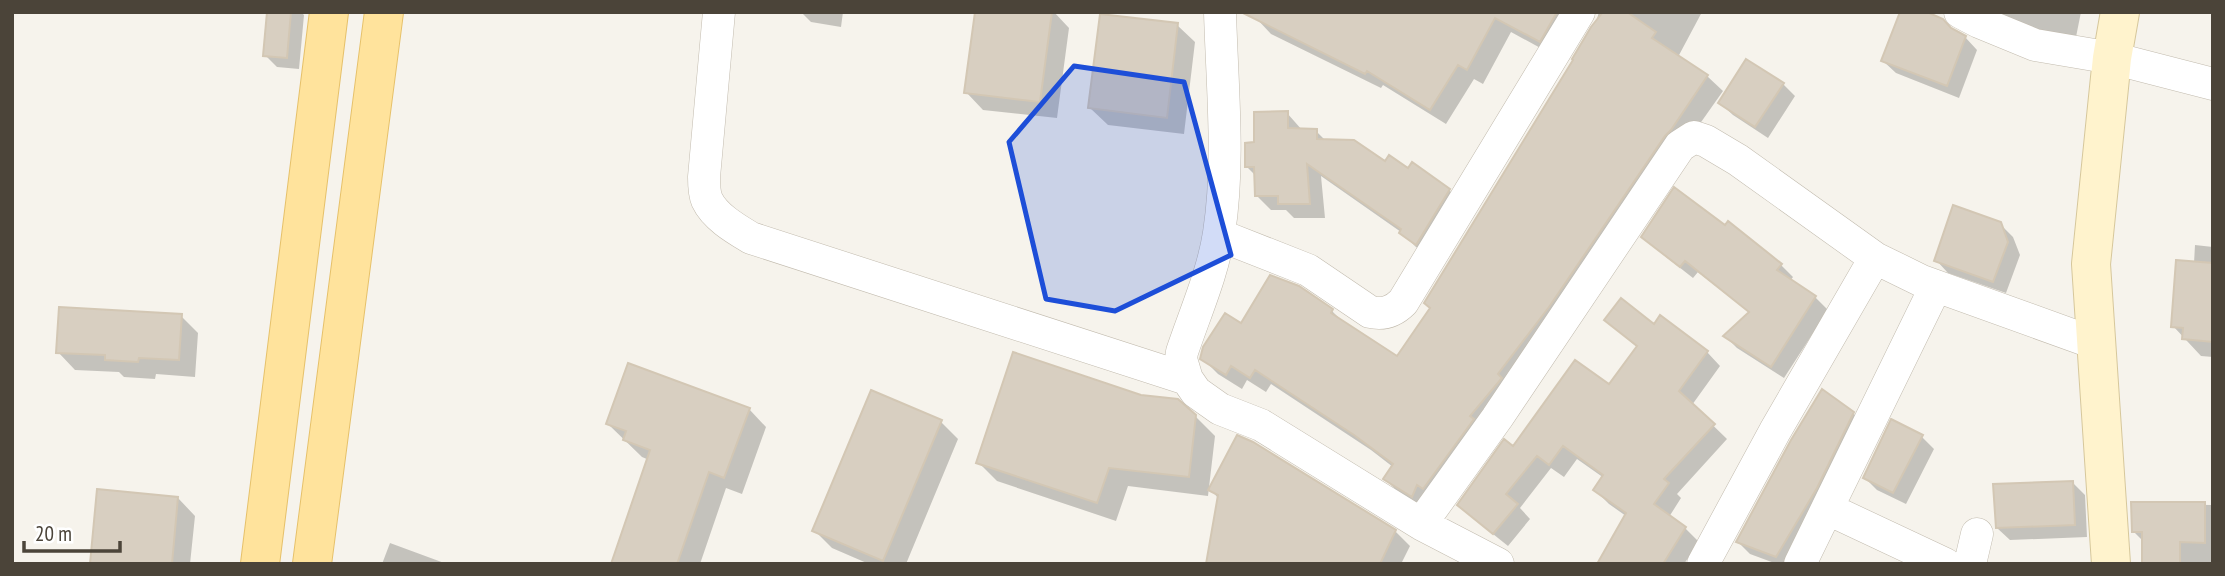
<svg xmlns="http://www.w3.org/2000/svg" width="2225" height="576" viewBox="0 0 2225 576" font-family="'PT Sans Narrow',sans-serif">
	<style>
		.shadow { fill: #0003 }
		.building { fill: #d8cfc1; stroke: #d3c7b4; stroke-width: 2 }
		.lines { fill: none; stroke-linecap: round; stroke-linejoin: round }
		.minor-casing { stroke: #c2bbae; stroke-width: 33 }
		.secondary-casing { stroke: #d6c79b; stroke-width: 40 }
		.primary-casing { stroke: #e6c16a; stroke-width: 40 }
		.minor { stroke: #fff; stroke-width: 32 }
		.secondary { stroke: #fff3cd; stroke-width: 38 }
		.primary { stroke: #ffe39c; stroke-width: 38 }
		.marked { fill: #1d4ed8; fill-opacity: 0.2; stroke: #1d4ed8; stroke-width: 5; stroke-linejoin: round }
	</style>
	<rect width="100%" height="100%" fill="#f6f3ec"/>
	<path class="shadow" d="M 268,12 L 301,12 L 304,15 L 299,69 L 277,67 L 265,55 Z
		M 801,12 L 843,12 L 841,27 L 811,22 Z
		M 976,12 L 1054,12 L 1069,28 L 1057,118 L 983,110 L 966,92 Z
		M 1459,12 L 1585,12 L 1555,56 L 1511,32 L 1483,84 L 1474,79 L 1446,124 L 1383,85 L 1381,88 L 1271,34 L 1256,18 Z
		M 1599,12 L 1702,12 L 1678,57 L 1707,76 L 1723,91 L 1427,511 L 1400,494 L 1385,479 L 1393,467 L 1371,450 L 1271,384 L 1266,392 L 1247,380 L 1242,389 L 1218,374 L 1202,358 L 1241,325 L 1332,311 L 1346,325 L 1397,358 L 1431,309 L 1596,22 Z
		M 1989,12 L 2081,12 L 2075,42 Z
		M 1177,25 L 1195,42 L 1184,134 L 1108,125 L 1090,108 Z
		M 1953,31 L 1965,37 L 1977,50 L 1959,98 L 1896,73 L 1883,61 Z
		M 1783,84 L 1795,96 L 1768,138 L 1733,115 L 1720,103 Z
		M 1287,113 L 1302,130 L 1316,131 L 1326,141 L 1408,171 L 1449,190 L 1464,205 L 1432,258 L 1416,247 L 1401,232 L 1321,176 L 1325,218 L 1294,218 L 1286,210 L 1271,210 L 1256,195 L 1256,176 L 1246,166 L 1256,144 Z
		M 2000,224 L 2013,237 L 2020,255 L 2006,293 L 1948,273 L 1936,260 Z
		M 1643,237 L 1781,265 L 1793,277 L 1790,281 L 1815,297 L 1828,310 L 1784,378 L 1737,348 L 1725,336 L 1750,313 L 1698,272 L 1693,278 L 1656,249 Z
		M 2195,245 L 2213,247 L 2213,357 L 2201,356 L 2173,326 L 2194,263 Z
		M 181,316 L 198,333 L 195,377 L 156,374 L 155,379 L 124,377 L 119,372 L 75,370 L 58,352 Z
		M 1606,320 L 1654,326 L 1707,352 L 1720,366 L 1692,405 L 1727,439 L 1677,494 L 1681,498 L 1669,517 L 1685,528 L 1699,542 L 1684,564 L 1599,564 L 1626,516 L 1609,504 L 1595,490 L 1604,478 L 1577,459 L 1564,477 L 1551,468 L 1520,508 L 1530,519 L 1508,546 L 1473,518 L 1514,448 L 1609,387 L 1638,348 Z
		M 749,409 L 766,427 L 742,494 L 726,488 L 700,564 L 613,564 L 649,460 L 642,457 L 608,424 Z
		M 1853,413 L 1865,426 L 1791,564 L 1777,564 L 1750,554 L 1738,542 Z
		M 1195,416 L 1215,436 L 1208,496 L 1128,486 L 1116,521 L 997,481 L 978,462 Z
		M 941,422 L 958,439 L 906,564 L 869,564 L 832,548 L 814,530 Z
		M 1922,437 L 1934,449 L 1906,504 L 1877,490 L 1865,478 Z
		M 2073,483 L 2085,495 L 2087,537 L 2010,540 L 1997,528 Z
		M 1210,489 L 1395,531 L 1410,546 L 1401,564 L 1214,564 L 1219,499 Z
		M 178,498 L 195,516 L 190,564 L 92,564 Z
		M 2133,504 L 2213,505 L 2213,563 L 2144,564 L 2144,542 L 2133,531 Z
		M 390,543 L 447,564 L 382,564 Z"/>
	<path class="building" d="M 267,12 L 291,12 L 287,58 L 263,56 Z
		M 975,12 L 1052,12 L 1040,102 L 964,93 Z
		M 1241,12 L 1557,12 L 1540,42 L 1495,18 L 1467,70 L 1458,65 L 1430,110 L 1367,71 L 1365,74 Z
		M 1603,12 L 1627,12 L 1656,32 L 1652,38 L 1708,75 L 1671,130 L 1665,136 L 1549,307 L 1498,374 L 1502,378 L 1470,416 L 1474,419 L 1423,489 L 1417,485 L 1412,497 L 1383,479 L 1393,464 L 1354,435 L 1255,370 L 1250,378 L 1231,366 L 1226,375 L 1200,359 L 1203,347 L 1225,313 L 1241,323 L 1270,275 L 1299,286 L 1333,309 L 1331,313 L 1397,356 L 1430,308 L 1424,303 L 1573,60 L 1572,59 L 1591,27 Z
		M 1900,12 L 1927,12 L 1943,19 L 1951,28 L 1966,36 L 1947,86 L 1881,61 Z
		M 1100,14 L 1178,23 L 1167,118 L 1088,108 Z
		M 1746,59 L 1784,83 L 1755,127 L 1718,103 Z
		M 1288,111 L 1288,128 L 1317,129 L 1317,139 L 1354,140 L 1385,161 L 1389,155 L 1408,168 L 1412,162 L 1450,189 L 1416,245 L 1399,233 L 1401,229 L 1307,164 L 1310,204 L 1278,204 L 1278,196 L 1255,196 L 1254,167 L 1245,167 L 1245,143 L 1254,142 L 1254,112 Z
		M 1674,187 L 1725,225 L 1728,221 L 1782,264 L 1777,270 L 1816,296 L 1771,367 L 1723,336 L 1749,312 L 1685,261 L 1680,267 L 1641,237 Z
		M 1953,205 L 2001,222 L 2008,242 L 1993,282 L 1934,261 Z
		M 2176,260 L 2213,263 L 2213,342 L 2182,339 L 2183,328 L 2171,327 Z
		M 1621,298 L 1654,324 L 1660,315 L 1708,351 L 1679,391 L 1715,424 L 1664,479 L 1669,483 L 1654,504 L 1686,527 L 1663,564 L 1597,564 L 1626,513 L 1593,490 L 1603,475 L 1563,446 L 1549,465 L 1537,456 L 1506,494 L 1518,504 L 1493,534 L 1457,505 L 1504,439 L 1513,446 L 1575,360 L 1609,384 L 1637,346 L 1604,320 Z
		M 59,307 L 182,314 L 179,360 L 139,358 L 138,362 L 105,360 L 105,355 L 56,353 Z
		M 1013,352 L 1141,395 L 1178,399 L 1196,415 L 1189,477 L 1109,468 L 1097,503 L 976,463 Z
		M 628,363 L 750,408 L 724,478 L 709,472 L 677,564 L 611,564 L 650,450 L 623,440 L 626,431 L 606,424 Z
		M 1822,389 L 1854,412 L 1817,488 L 1776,557 L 1736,542 L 1791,440 Z
		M 871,390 L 942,420 L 883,561 L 812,531 Z
		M 1891,419 L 1923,435 L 1893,493 L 1863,478 Z
		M 1237,435 L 1253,442 L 1396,530 L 1380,564 L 1206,564 L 1218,495 L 1208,490 Z
		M 2073,481 L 2075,525 L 1996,528 L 1993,484 Z
		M 97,489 L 178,497 L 172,564 L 90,564 Z
		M 2131,502 L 2205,502 L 2205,543 L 2180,542 L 2180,564 L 2142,564 L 2142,532 L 2132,532 Z"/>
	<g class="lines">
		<g class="minor-casing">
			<path id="minor" d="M 719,12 L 704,177 C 704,184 704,193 707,200 C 715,217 736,229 751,238 L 1187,379
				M 1220,12 C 1222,84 1230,162 1219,233 C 1213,273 1195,313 1182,352 L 1181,359 L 1187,379 L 1196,392 L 1220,409 L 1261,425 L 1421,524 L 1498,564
				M 1960,12 L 1979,22 L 2035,45 L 2112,58 L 2213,84
				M 1219,235 L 1308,270 L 1370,312 C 1383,315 1393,312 1403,302 L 1579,12
				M 1828,509 L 1945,564
				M 1421,524 L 1497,418 L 1680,146 L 1694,137 L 1706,141 L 1738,160 L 1875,258 L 1922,281 L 2097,344
				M 1703,564 L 1775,431 L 1875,258
				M 1800,564 L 1936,286
				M 1970,564 L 1977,534"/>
		</g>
		<g class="secondary-casing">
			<path id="secondary" d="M 2111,564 L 2091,264 L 2112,58 L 2120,12"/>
		</g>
		<g class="primary-casing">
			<path id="primary" d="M 260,564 L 329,12
				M 312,564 L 384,12"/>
		</g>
		<use href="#minor" class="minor"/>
		<use href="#secondary" class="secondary"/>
		<use href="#primary" class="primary"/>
	</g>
	<path class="marked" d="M 1074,66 L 1184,82 L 1231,255 L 1115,311 L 1046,299 L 1009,142 Z"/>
	<rect width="2225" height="576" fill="none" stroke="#4b4439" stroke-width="28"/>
	<path d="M24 541v10h96v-10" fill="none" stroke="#4b4439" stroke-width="3.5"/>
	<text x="35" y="541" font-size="21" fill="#4b4439" stroke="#ffffff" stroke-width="5" paint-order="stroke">20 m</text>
</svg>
